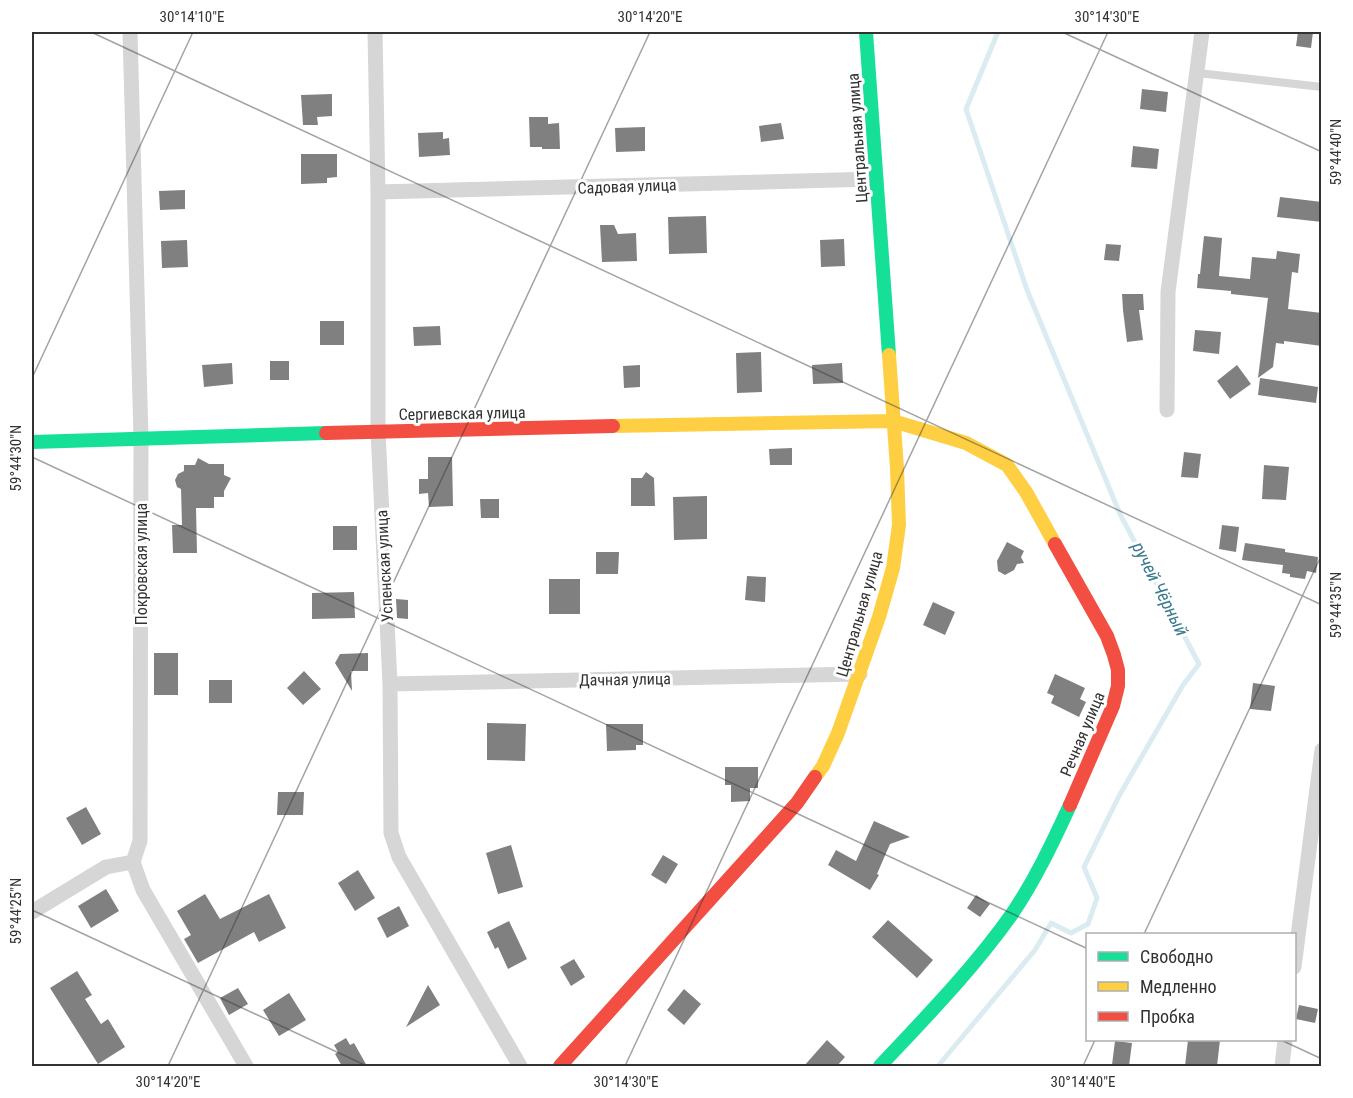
<svg xmlns="http://www.w3.org/2000/svg" width="1353" height="1098" viewBox="0 0 1353 1098" font-family="'Roboto Condensed',sans-serif">
	<style>
		.lines { fill: none; stroke-linecap: round; stroke-linejoin: round }
		.stream { stroke: #daecf1; stroke-width: 5 }
		.building { fill: #808080 }
		.lane { stroke: #d6d6d6; stroke-width: 8 }
		.street { stroke: #d6d6d6; stroke-width: 15 }
		.fast { stroke: #16e098; stroke-width: 14 }
		.slow { stroke: #ffcf43; stroke-width: 14 }
		.jam { stroke: #f24e42; stroke-width: 14 }
		.ticks { fill: none; stroke: #323232; stroke-width: 1.5; stroke-opacity: 0.45 }
		.labels { text-anchor: middle; stroke-width: 6; stroke-linejoin: round; paint-order: stroke }
		.street-label { font-size: 16px; fill: #323232; stroke: #fff }
		.water-label { font-size: 18px; font-style: italic; fill: #3c7a8f; stroke: #fff }
		.neatline { fill: none; stroke: #323232; stroke-width: 2 }
		.ticks-label { font-size: 15px; text-anchor: middle; fill: #323232 }
	</style>
	<rect width="100%" height="100%" fill="#fff"/>
	<g class="lines">
		<path class="stream" d="M 938,1066 L 1035,950 L 1051,923 L 1071,933 L 1088,924 L 1097,898 L 1084,867 L 1119,796 L 1183,685 L 1199,664 L 1120,514 L 1027,290 L 966,109 L 998,32"/>
	</g>
	<path class="building" d="M 1298,32 L 1313,32 L 1311,48 L 1296,46 Z
		M 1142,89 L 1168,92 L 1166,112 L 1140,109 Z
		M 332,94 L 332,116 L 317,117 L 318,125 L 303,125 L 301,95 Z
		M 529,117 L 548,117 L 548,124 L 559,123 L 560,149 L 542,149 L 542,147 L 530,147 Z
		M 781,123 L 784,139 L 761,142 L 759,126 Z
		M 645,127 L 645,151 L 616,152 L 615,128 Z
		M 443,132 L 443,139 L 449,138 L 450,155 L 419,157 L 418,133 Z
		M 1133,146 L 1159,149 L 1157,169 L 1131,167 Z
		M 301,154 L 337,154 L 337,177 L 327,178 L 327,183 L 301,184 Z
		M 185,190 L 185,209 L 160,210 L 159,191 Z
		M 1280,197 L 1322,202 L 1322,222 L 1277,217 Z
		M 706,216 L 707,253 L 669,254 L 668,217 Z
		M 600,225 L 614,225 L 618,234 L 636,233 L 637,261 L 602,262 Z
		M 1204,236 L 1222,238 L 1219,276 L 1250,279 L 1252,257 L 1276,259 L 1277,251 L 1300,254 L 1298,273 L 1292,272 L 1288,309 L 1322,313 L 1322,346 L 1284,341 L 1284,344 L 1276,343 L 1273,367 L 1258,378 L 1268,298 L 1231,294 L 1231,291 L 1197,288 L 1198,274 L 1200,274 Z
		M 844,239 L 845,266 L 821,267 L 820,240 Z
		M 187,240 L 188,267 L 162,268 L 161,241 Z
		M 1106,244 L 1121,245 L 1119,261 L 1104,260 Z
		M 1122,294 L 1143,294 L 1144,310 L 1139,310 L 1143,340 L 1127,342 L 1123,310 Z
		M 320,321 L 344,321 L 344,345 L 320,345 Z
		M 440,326 L 441,345 L 414,346 L 413,327 Z
		M 1195,330 L 1221,332 L 1219,354 L 1193,351 Z
		M 761,352 L 762,392 L 737,393 L 736,353 Z
		M 270,361 L 289,361 L 289,380 L 270,380 Z
		M 232,363 L 233,384 L 204,387 L 202,365 Z
		M 842,363 L 843,383 L 813,384 L 812,365 Z
		M 640,365 L 640,387 L 624,388 L 623,366 Z
		M 1237,365 L 1251,384 L 1230,399 L 1217,381 Z
		M 1260,378 L 1318,387 L 1316,403 L 1258,395 Z
		M 792,448 L 792,465 L 770,465 L 769,449 Z
		M 1184,452 L 1201,454 L 1198,478 L 1181,477 Z
		M 428,457 L 452,457 L 453,506 L 429,507 L 428,493 L 419,494 L 419,479 L 428,479 Z
		M 198,458 L 209,464 L 224,464 L 224,475 L 231,478 L 224,491 L 224,497 L 214,497 L 214,508 L 196,508 L 197,553 L 173,553 L 172,525 L 182,525 L 181,489 L 177,487 L 175,480 L 178,474 L 184,471 L 184,465 L 195,465 Z
		M 1264,465 L 1289,467 L 1286,500 L 1262,499 Z
		M 646,472 L 654,478 L 655,506 L 631,506 L 631,478 L 642,478 Z
		M 707,496 L 707,539 L 674,540 L 673,497 Z
		M 480,499 L 499,499 L 499,518 L 481,518 Z
		M 1222,525 L 1239,527 L 1236,552 L 1219,549 Z
		M 333,526 L 357,526 L 357,550 L 333,550 Z
		M 1007,542 L 1024,551 L 1021,557 L 1024,563 L 1017,564 L 1014,570 L 1005,575 L 998,571 L 997,561 Z
		M 1245,543 L 1285,549 L 1285,552 L 1318,557 L 1316,573 L 1307,571 L 1305,579 L 1290,577 L 1290,574 L 1282,573 L 1283,565 L 1242,560 Z
		M 596,552 L 619,552 L 618,574 L 596,574 Z
		M 747,576 L 766,577 L 765,602 L 745,600 Z
		M 549,579 L 580,579 L 580,614 L 549,614 Z
		M 354,592 L 355,618 L 312,619 L 312,593 Z
		M 396,599 L 408,600 L 408,619 L 397,618 Z
		M 933,602 L 955,612 L 945,635 L 923,625 Z
		M 154,653 L 178,653 L 178,695 L 154,695 Z
		M 368,653 L 368,671 L 351,671 L 352,691 L 335,663 L 340,654 Z
		M 304,671 L 321,689 L 303,705 L 287,688 Z
		M 1055,674 L 1085,688 L 1080,699 L 1086,702 L 1079,717 L 1051,703 L 1054,696 L 1047,693 Z
		M 209,680 L 232,680 L 232,703 L 209,703 Z
		M 1253,683 L 1275,686 L 1271,711 L 1250,709 Z
		M 487,723 L 526,724 L 525,761 L 487,760 Z
		M 606,724 L 643,724 L 643,745 L 636,745 L 636,750 L 607,751 Z
		M 725,767 L 758,767 L 758,788 L 750,788 L 750,801 L 731,802 L 731,785 L 725,785 Z
		M 278,792 L 304,792 L 303,815 L 277,815 Z
		M 86,807 L 101,834 L 82,845 L 66,818 Z
		M 874,821 L 910,837 L 890,844 L 877,874 L 879,875 L 870,890 L 828,865 L 836,850 L 856,861 Z
		M 511,845 L 523,887 L 498,894 L 486,853 Z
		M 663,855 L 678,864 L 666,884 L 651,875 Z
		M 358,870 L 375,898 L 355,911 L 338,883 Z
		M 106,889 L 119,911 L 91,928 L 78,906 Z
		M 205,894 L 220,919 L 269,894 L 286,928 L 259,942 L 254,932 L 198,963 L 184,939 L 191,935 L 177,911 Z
		M 976,895 L 990,904 L 980,917 L 967,908 Z
		M 399,906 L 409,926 L 387,938 L 377,918 Z
		M 888,920 L 933,960 L 917,978 L 872,937 Z
		M 509,921 L 527,959 L 508,969 L 498,947 L 495,949 L 487,932 Z
		M 574,959 L 585,977 L 571,986 L 560,967 Z
		M 77,971 L 92,995 L 85,999 L 101,1024 L 108,1019 L 125,1047 L 98,1064 L 50,988 Z
		M 428,985 L 440,1005 L 406,1027 Z
		M 238,988 L 248,1004 L 229,1015 L 220,998 Z
		M 684,989 L 701,1004 L 684,1025 L 667,1010 Z
		M 289,993 L 306,1020 L 279,1036 L 263,1010 Z
		M 1299,1005 L 1318,1009 L 1315,1023 L 1296,1019 Z
		M 346,1038 L 350,1045 L 354,1043 L 367,1066 L 342,1066 L 335,1054 L 338,1052 L 334,1045 Z
		M 827,1040 L 845,1057 L 837,1066 L 804,1066 Z
		M 1188,1040 L 1220,1040 L 1217,1066 L 1185,1066 Z
		M 1115,1041 L 1132,1043 L 1129,1066 L 1112,1065 Z"/>
	<g class="lines">
		<path class="lane" d="M 1198,73 L 1322,87"/>
		<path class="street" d="M 130,32 L 141,438 L 140,841 L 133,862 L 143,890 L 246,1066
			M 375,32 L 378,192 L 378,431 L 390,684 L 391,833 L 399,857 L 520,1066
			M 378,192 L 876,179
			M 1167,410 L 1168,292 L 1202,32
			M 390,684 L 860,674
			M 32,912 L 106,867 L 133,862
			M 1294,967 L 1322,750
			M 1282,1066 L 1285,1040"/>
		<path class="fast" d="M 866,32 L 889,355
			M 32,442 L 326,433
			M 880,1066 C 926,1017 973,969 1012,914 C 1035,880 1053,842 1070,805"/>
		<path class="slow" d="M 613,426 L 893,421 L 966,443 L 1007,465 L 1026,492 L 1055,544
			M 815,777 L 823,766 L 838,733 L 879,617 L 893,568 L 899,525 L 897,468 L 889,355"/>
		<path class="jam" d="M 326,433 L 613,426
			M 1055,544 L 1107,636 L 1114,655 L 1118,670 L 1118,686 L 1113,706 L 1070,805
			M 560,1066 L 797,803 L 815,777"/>
	</g>
	<path class="ticks" d="M 91,32 L 1322,605M 1062,32 L 1322,152M 32,378 L 193,32M 32,457 L 1088,949M 32,910 L 367,1066M 1144,934 L 1322,554M 1281,1040 L 1322,1059M 168,1066 L 650,32M 625,1066 L 1108,32M 1083,1066 L 1095,1040"/>
	<g class="labels">
		<g class="street-label">
			<text transform="translate(857 138) rotate(-94)" y="6">Центральная улица</text>
			<text transform="translate(627 186) rotate(-2)" y="6">Садовая улица</text>
			<text transform="translate(462 413) rotate(-1)" y="6">Сергиевская улица</text>
			<text transform="translate(141 564) rotate(-90)" y="6">Покровская улица</text>
			<text transform="translate(384 566) rotate(-93)" y="6">Успенская улица</text>
			<text transform="translate(859 614) rotate(-74)" y="6">Центральная улица</text>
			<text transform="translate(625 679) rotate(-1)" y="6">Дачная улица</text>
			<text transform="translate(1082 734) rotate(-67)" y="6">Речная улица</text>
		</g>
		<g class="water-label">
			<text transform="translate(1160 589) rotate(63)" y="6">ручей Чёрный</text>
		</g>
	</g>
	<rect width="1353" height="1098" fill="none" stroke="#ffffff" stroke-width="66"/>
	<rect x="1086" y="933" width="210" height="108" fill="#ffffff" stroke="#adadad" stroke-width="1.5"/>
	<rect x="1098" y="952" width="30" height="9" fill="#16e098" stroke="#adadad" stroke-width="1.5"/>
	<text x="1140" y="963" font-size="18" fill="#323232">Свободно</text>
	<rect x="1098" y="982" width="30" height="9" fill="#ffcf43" stroke="#adadad" stroke-width="1.5"/>
	<text x="1140" y="993" font-size="18" fill="#323232">Медленно</text>
	<rect x="1098" y="1012" width="30" height="9" fill="#f24e42" stroke="#adadad" stroke-width="1.5"/>
	<text x="1140" y="1023" font-size="18" fill="#323232">Пробка</text>
	<rect x="33" y="33" width="1287" height="1032" class="neatline"/>
	<g class="ticks-label">
		<text x="192" y="22">30°14'10"E</text>
		<text x="650" y="22">30°14'20"E</text>
		<text x="1107" y="22">30°14'30"E</text>
		<text transform="translate(1336 152) rotate(-90)" y="5">59°44'40"N</text>
		<text transform="translate(16 458) rotate(-90)" y="5">59°44'30"N</text>
		<text transform="translate(1336 605) rotate(-90)" y="5">59°44'35"N</text>
		<text transform="translate(16 911) rotate(-90)" y="5">59°44'25"N</text>
		<text x="168" y="1087">30°14'20"E</text>
		<text x="626" y="1087">30°14'30"E</text>
		<text x="1083" y="1087">30°14'40"E</text>
	</g>
</svg>
